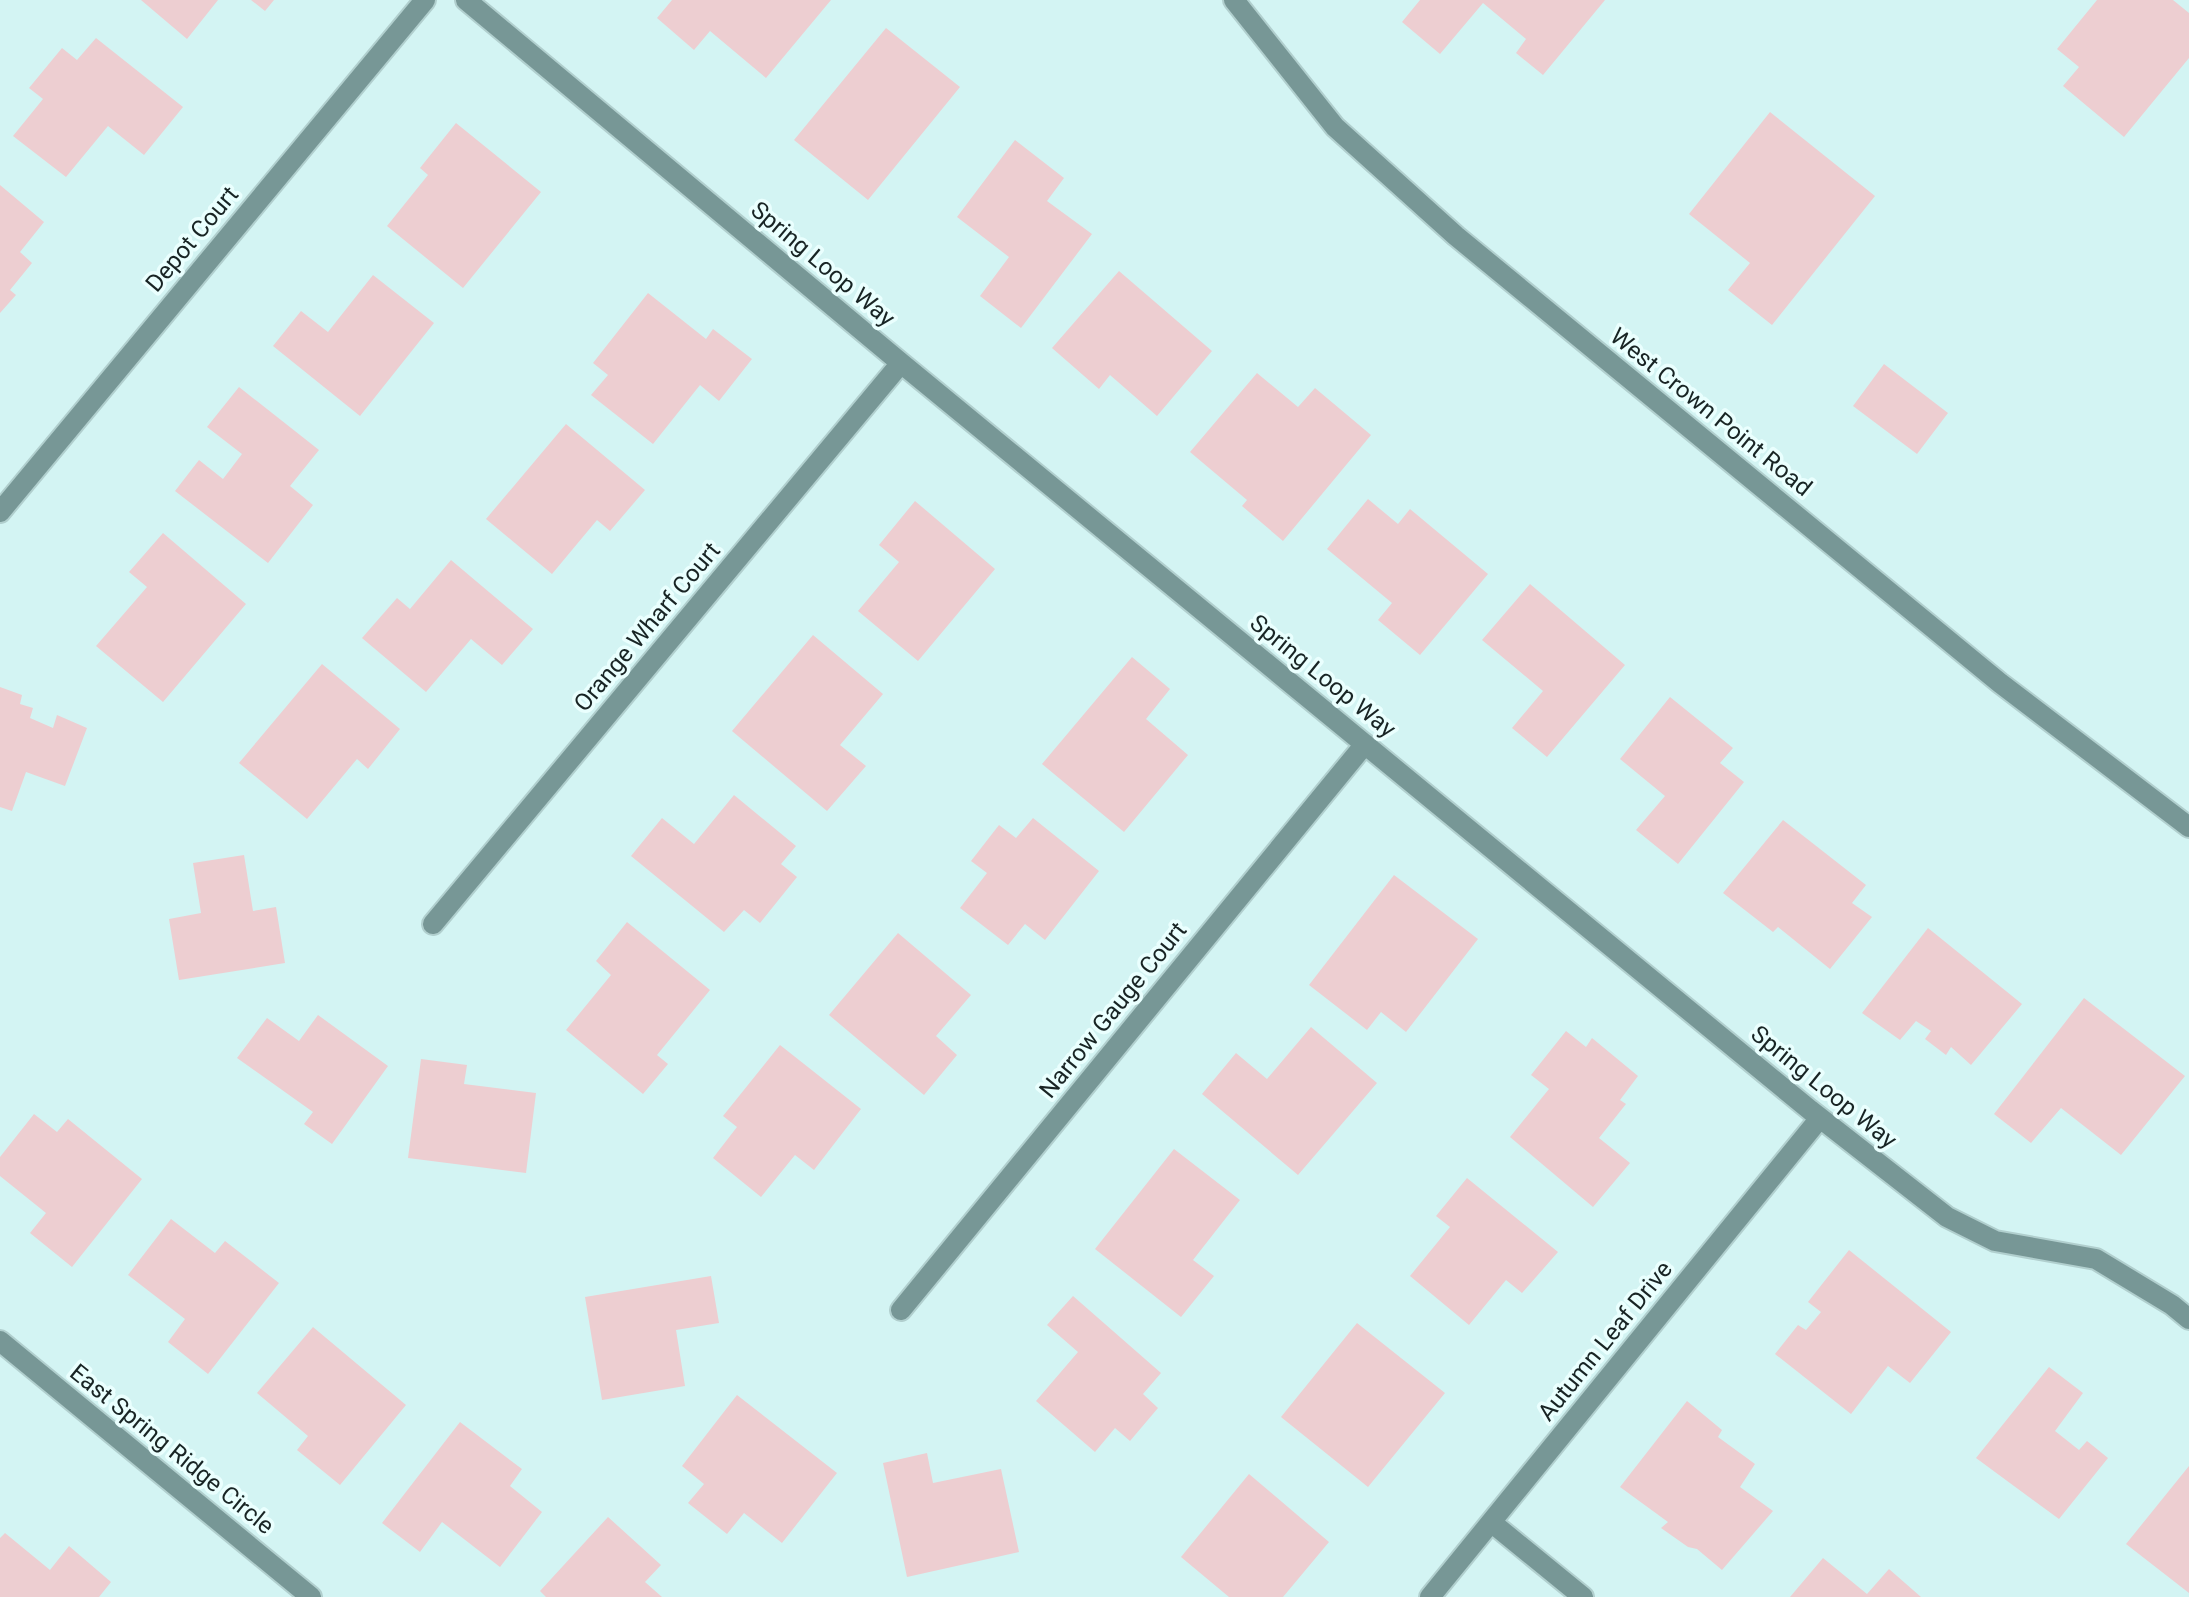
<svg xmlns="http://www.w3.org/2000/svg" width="2189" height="1597" viewBox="0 0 2189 1597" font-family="Roboto,sans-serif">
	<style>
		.building { fill: #edced1 }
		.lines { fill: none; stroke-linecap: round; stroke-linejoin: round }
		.minor-casing { stroke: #b1cfce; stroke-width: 24 }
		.tertiary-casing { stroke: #b1cfce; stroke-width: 24 }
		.minor { stroke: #779796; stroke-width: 20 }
		.tertiary { stroke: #779796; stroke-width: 20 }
		.labels { text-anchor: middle; stroke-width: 7; stroke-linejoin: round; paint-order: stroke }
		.street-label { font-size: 24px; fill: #182424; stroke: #eafffe }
	</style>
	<rect width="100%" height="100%" fill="#d3f4f3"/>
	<path class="building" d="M 141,0 L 218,0 L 187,39 Z
		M 251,0 L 274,0 L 265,11 Z
		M 672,0 L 831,0 L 766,78 L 710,31 L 694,50 L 657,18 Z
		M 1420,0 L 1605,0 L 1543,75 L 1516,53 L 1526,39 L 1483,3 L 1440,54 L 1402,22 Z
		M 2097,0 L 2173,0 L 2189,13 L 2189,58 L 2124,137 L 2063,86 L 2079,67 L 2057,49 Z
		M 886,28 L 960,87 L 868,200 L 794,140 Z
		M 96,38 L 183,107 L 144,155 L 108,126 L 66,177 L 13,136 L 43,99 L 29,88 L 62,48 L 77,60 Z
		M 1770,112 L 1875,196 L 1772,325 L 1728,290 L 1750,263 L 1689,214 Z
		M 456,123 L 541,192 L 463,288 L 387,226 L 428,175 L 420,168 Z
		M 1015,140 L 1064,178 L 1047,201 L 1092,234 L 1021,328 L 980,296 L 1009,257 L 957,217 Z
		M 0,185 L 44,222 L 20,252 L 32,263 L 10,290 L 16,295 L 0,313 Z
		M 1119,271 L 1212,351 L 1157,416 L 1110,375 L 1099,389 L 1052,348 Z
		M 373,275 L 434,323 L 360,416 L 273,346 L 301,311 L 328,332 Z
		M 648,293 L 706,339 L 713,329 L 752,359 L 719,401 L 700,385 L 653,444 L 591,395 L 608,375 L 593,363 Z
		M 1884,364 L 1948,413 L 1917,454 L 1853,406 Z
		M 1257,373 L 1298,407 L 1315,388 L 1371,435 L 1283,541 L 1242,506 L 1247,500 L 1190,452 Z
		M 239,387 L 319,450 L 290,486 L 313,505 L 268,563 L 175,491 L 199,460 L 223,479 L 242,454 L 207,427 Z
		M 566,424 L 645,490 L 610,531 L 597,520 L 552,574 L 486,519 Z
		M 1368,499 L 1398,524 L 1410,509 L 1488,574 L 1420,655 L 1378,620 L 1392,603 L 1327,549 Z
		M 915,501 L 995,569 L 918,661 L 858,611 L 899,562 L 879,545 Z
		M 163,533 L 246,604 L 163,702 L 96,646 L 147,587 L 129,572 Z
		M 451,560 L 533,629 L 502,665 L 471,639 L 426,692 L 362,638 L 397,598 L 410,609 Z
		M 1530,584 L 1625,665 L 1547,757 L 1512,728 L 1543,691 L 1482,640 Z
		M 813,635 L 883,694 L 840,745 L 866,766 L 827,811 L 732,731 Z
		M 1132,657 L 1170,689 L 1146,719 L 1188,755 L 1124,832 L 1042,764 Z
		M 322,664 L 400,729 L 368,769 L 357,759 L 307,819 L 239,763 Z
		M 0,687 L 22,695 L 20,704 L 33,708 L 30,718 L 53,728 L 57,715 L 87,728 L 65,786 L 26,772 L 12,811 L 0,807 Z
		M 1670,697 L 1733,748 L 1720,763 L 1744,782 L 1678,864 L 1636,830 L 1665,796 L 1620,759 Z
		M 734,795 L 796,846 L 781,864 L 797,877 L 760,923 L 744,910 L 724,932 L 631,856 L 662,818 L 694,844 Z
		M 1033,818 L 1099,871 L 1045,940 L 1025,924 L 1008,945 L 960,908 L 987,873 L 971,861 L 999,825 L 1016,838 Z
		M 1783,820 L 1866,885 L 1852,903 L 1872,917 L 1830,969 L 1778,927 L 1773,932 L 1723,893 Z
		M 244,855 L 253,911 L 276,907 L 285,963 L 179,980 L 169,919 L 201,913 L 193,863 Z
		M 1394,875 L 1478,939 L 1406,1032 L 1381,1012 L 1367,1030 L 1309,985 Z
		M 627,922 L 710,990 L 657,1055 L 668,1064 L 643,1094 L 566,1030 L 611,975 L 596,961 Z
		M 1928,928 L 2022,1004 L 1971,1065 L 1951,1047 L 1946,1055 L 1925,1039 L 1931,1031 L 1916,1021 L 1900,1040 L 1862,1013 Z
		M 898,933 L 971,995 L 936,1036 L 957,1055 L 924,1095 L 829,1015 Z
		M 2084,998 L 2185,1076 L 2121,1155 L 2061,1108 L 2031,1143 L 1994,1114 Z
		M 318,1015 L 388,1066 L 332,1144 L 304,1124 L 313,1112 L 237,1058 L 267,1018 L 299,1041 Z
		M 1311,1027 L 1377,1083 L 1298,1175 L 1202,1094 L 1236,1053 L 1267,1079 Z
		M 1566,1031 L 1586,1047 L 1592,1038 L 1638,1076 L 1620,1100 L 1626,1104 L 1599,1138 L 1630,1163 L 1593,1207 L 1510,1137 L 1549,1089 L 1531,1075 Z
		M 780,1045 L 861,1109 L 814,1170 L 795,1155 L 761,1197 L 713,1158 L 737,1127 L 723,1116 Z
		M 421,1059 L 467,1065 L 464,1084 L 536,1093 L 526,1173 L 408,1158 Z
		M 34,1114 L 57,1132 L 68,1119 L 142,1179 L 72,1267 L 30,1233 L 46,1213 L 0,1176 L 0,1157 Z
		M 1174,1149 L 1240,1200 L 1193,1260 L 1214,1276 L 1181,1317 L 1095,1249 Z
		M 1467,1178 L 1558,1252 L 1522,1293 L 1506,1280 L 1469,1325 L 1410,1276 L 1450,1227 L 1436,1216 Z
		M 171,1219 L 215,1253 L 225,1241 L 279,1283 L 208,1374 L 168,1342 L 185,1319 L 128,1275 Z
		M 1849,1250 L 1951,1332 L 1910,1383 L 1888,1366 L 1851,1414 L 1775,1354 L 1798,1325 L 1806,1330 L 1821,1312 L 1808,1302 Z
		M 711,1276 L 719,1323 L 676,1330 L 685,1386 L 602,1400 L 585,1297 Z
		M 1073,1296 L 1161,1373 L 1143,1394 L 1158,1408 L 1130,1441 L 1115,1428 L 1095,1452 L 1036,1401 L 1078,1352 L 1047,1325 Z
		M 1357,1323 L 1445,1393 L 1368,1487 L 1281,1417 Z
		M 313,1327 L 406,1405 L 340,1485 L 297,1450 L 308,1436 L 257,1393 Z
		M 2049,1367 L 2083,1393 L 2055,1431 L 2079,1450 L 2087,1441 L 2108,1458 L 2059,1519 L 1976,1458 Z
		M 737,1395 L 837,1473 L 782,1543 L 744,1513 L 727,1534 L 688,1503 L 704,1484 L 682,1466 Z
		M 1687,1401 L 1722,1430 L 1718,1437 L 1755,1464 L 1740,1487 L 1773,1511 L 1722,1570 L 1697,1549 L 1688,1547 L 1661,1528 L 1668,1522 L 1620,1487 Z
		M 460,1422 L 522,1469 L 510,1486 L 542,1512 L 500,1567 L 442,1522 L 420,1552 L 382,1523 Z
		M 927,1453 L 933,1483 L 1001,1469 L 1019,1552 L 907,1577 L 883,1463 Z
		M 2189,1466 L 2189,1593 L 2126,1544 Z
		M 1249,1474 L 1329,1542 L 1283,1597 L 1229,1597 L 1181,1557 Z
		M 608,1517 L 661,1565 L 645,1582 L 662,1597 L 546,1597 L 540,1591 Z
		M 5,1533 L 50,1570 L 69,1546 L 111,1582 L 99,1597 L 0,1597 L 0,1538 Z
		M 1823,1558 L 1867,1594 L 1889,1569 L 1921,1597 L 1790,1597 Z"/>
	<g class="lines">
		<g class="minor-casing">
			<path id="minor" d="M 466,0 L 901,363 L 1810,1110 L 1947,1217 L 1995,1241 L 2096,1259 L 2172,1305 L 2189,1319
				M 0,512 L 425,0
				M 433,924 L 901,363
				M 901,1310 L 1365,744
				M 0,1341 L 311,1597
				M 1491,1522 L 1583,1597
				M 1430,1597 L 1820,1118"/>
		</g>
		<g class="tertiary-casing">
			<path id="tertiary" d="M 1234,0 L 1335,127 L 1456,236 L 2000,683 L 2189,827"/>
		</g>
		<use href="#minor" class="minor"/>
		<use href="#tertiary" class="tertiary"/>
	</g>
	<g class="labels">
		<g class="street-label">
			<text transform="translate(192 239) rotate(-50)" y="8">Depot Court</text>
			<text transform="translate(823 264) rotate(40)" y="8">Spring Loop Way</text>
			<text transform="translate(1711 412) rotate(39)" y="8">West Crown Point Road</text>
			<text transform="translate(647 627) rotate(-50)" y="8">Orange Wharf Court</text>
			<text transform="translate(1323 676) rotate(39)" y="8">Spring Loop Way</text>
			<text transform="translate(1113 1010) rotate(-51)" y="8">Narrow Gauge Court</text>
			<text transform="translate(1824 1087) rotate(39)" y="8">Spring Loop Way</text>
			<text transform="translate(1605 1341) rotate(-51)" y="8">Autumn Leaf Drive</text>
			<text transform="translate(172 1449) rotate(39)" y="8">East Spring Ridge Circle</text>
		</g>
	</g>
</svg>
